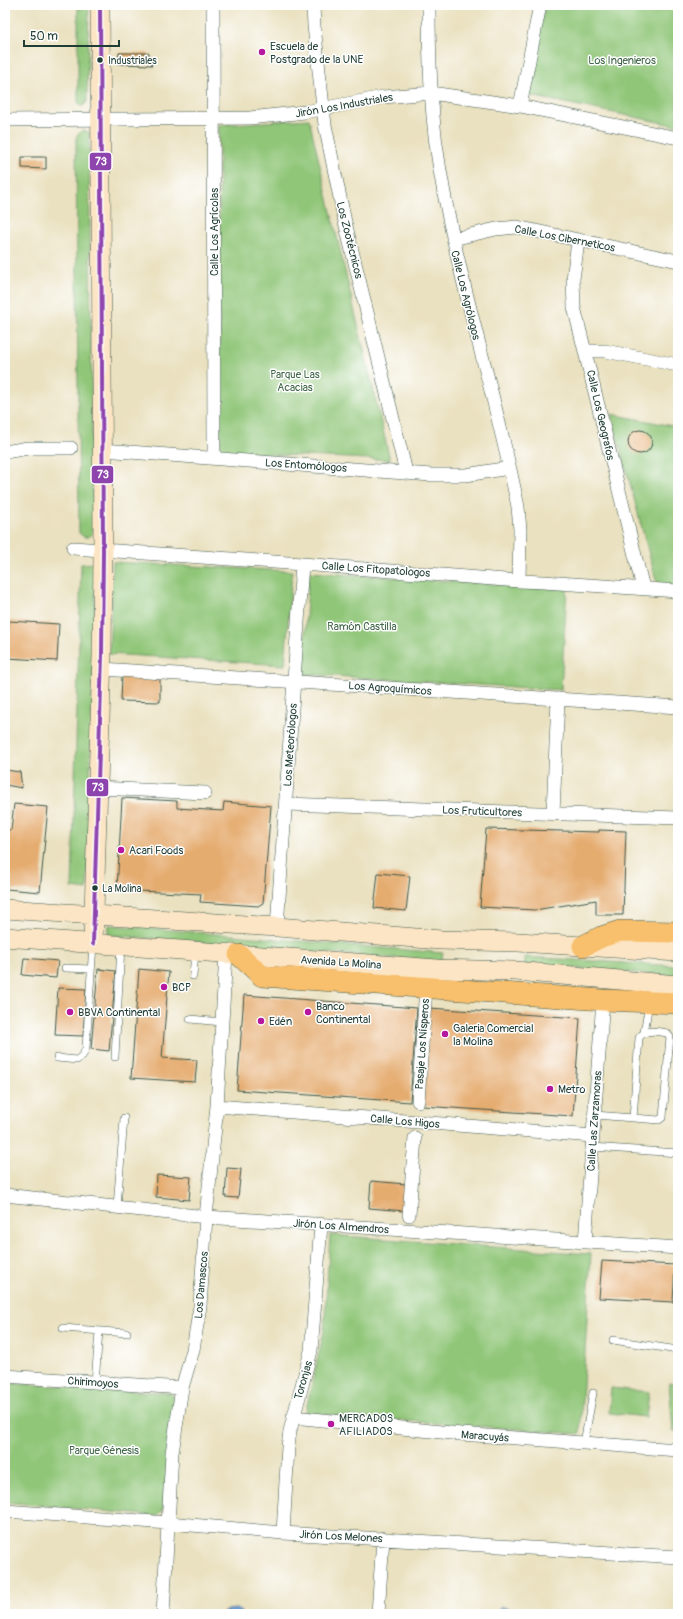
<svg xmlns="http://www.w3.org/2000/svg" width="683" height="1619" viewBox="0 0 683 1619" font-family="Pangolin,sans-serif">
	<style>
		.green { fill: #90c678; stroke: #588256 }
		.water { fill: #73a2dc; stroke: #497088 }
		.building { fill: #e5ac70 }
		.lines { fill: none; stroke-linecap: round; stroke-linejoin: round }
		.lane-casing { stroke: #3d5649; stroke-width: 8 }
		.street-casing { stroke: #3d5649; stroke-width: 14 }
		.secondary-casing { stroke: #3d5649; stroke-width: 20 }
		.primary-casing { stroke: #3d5649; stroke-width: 22 }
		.lane { stroke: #fff; stroke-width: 7 }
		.street { stroke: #fff; stroke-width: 13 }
		.secondary { stroke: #fce5c4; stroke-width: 19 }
		.primary { stroke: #f8bf6c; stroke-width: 21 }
		.bus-1-casing { stroke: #fff; stroke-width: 7 }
		.bus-1 { stroke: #8e44ad; stroke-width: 4 }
		.poi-dot { fill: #b5179e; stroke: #fff; stroke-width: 1.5 }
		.bus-dot { fill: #1f3d34; stroke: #fff; stroke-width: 1.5 }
		.labels { text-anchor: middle; stroke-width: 3; stroke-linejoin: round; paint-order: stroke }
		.bus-label { font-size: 10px; fill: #1f3d34; stroke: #fff; text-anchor: start }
		.poi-label { font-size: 11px; fill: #1f3d34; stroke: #fff; text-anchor: start }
		.park-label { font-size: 11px; fill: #416648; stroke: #fff }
		.street-label { font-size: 11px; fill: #1f3d34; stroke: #fff }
		.line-badge { stroke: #fff; stroke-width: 1.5 }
		.badge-label { font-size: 11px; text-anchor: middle; font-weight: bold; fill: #fff }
	</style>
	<rect width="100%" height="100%" fill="#fff"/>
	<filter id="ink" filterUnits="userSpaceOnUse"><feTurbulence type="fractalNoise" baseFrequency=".025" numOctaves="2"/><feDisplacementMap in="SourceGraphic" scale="8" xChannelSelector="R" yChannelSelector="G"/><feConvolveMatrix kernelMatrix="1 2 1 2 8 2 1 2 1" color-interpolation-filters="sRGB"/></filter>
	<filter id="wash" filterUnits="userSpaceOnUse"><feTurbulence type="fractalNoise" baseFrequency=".012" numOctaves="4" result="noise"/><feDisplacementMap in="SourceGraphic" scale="16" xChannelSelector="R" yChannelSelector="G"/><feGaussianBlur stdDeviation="0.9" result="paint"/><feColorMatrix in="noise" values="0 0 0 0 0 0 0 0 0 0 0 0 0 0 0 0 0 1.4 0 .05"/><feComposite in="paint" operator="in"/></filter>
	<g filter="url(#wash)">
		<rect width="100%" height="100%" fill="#eae1c0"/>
		<path class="green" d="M 78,5 L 89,5 L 87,102 L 82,107 L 78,102 Z
			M 545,5 L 678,5 L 678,126 L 526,95 Z
			M 309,119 L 390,460 L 220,452 L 219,125 Z
			M 83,130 L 89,132 L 89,136 L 93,532 L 89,537 L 84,537 L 79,533 L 76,139 L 77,135 Z
			M 611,414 L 678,427 L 678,588 L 661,585 L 656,580 Z
			M 113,562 L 292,571 L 285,665 L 109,654 Z
			M 96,563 L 87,890 L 72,888 L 81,564 Z
			M 309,572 L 567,589 L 561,690 L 302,674 Z
			M 109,925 L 443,953 L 441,962 L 108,935 Z
			M 525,957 L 678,966 L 678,976 L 525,965 Z
			M 330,1235 L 591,1254 L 580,1434 L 305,1413 L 324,1331 Z
			M 5,1383 L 170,1393 L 175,1398 L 163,1510 L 156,1516 L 5,1502 Z
			M 669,1383 L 678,1383 L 678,1431 L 673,1431 Z
			M 611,1388 L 649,1392 L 646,1417 L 609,1413 Z"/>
		<path class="water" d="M 501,1607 L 509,1608 L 513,1614 L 499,1614 L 499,1609 Z
			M 236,1609 L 240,1610 L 242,1614 L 221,1614 L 227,1610 Z"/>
		<g id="blocks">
			<path class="building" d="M 119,53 L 149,53 L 152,65 L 118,64 Z
				M 5,57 L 7,57 L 8,73 L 5,72 Z
				M 22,157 L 46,157 L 46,169 L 22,168 Z
				M628 442a12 12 0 1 1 24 0a12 12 0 1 1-24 0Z
				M 9,621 L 59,624 L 57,661 L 7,658 Z
				M 122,675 L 160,676 L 160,702 L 121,701 Z
				M 5,770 L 20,772 L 22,788 L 5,785 Z
				M 122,798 L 177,801 L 177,808 L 223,811 L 224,802 L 271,806 L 263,903 L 258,906 L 200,902 L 201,894 L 117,890 Z
				M 14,804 L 48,807 L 40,892 L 6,889 L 5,829 L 11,830 Z
				M 486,829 L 599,832 L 599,830 L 626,831 L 623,915 L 596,915 L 596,900 L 535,910 L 480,907 Z
				M 378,873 L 410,876 L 406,911 L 374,908 Z
				M 24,958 L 58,961 L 56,978 L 22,975 Z
				M 98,969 L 116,971 L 109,1051 L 91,1049 Z
				M 139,969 L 169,972 L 162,1058 L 197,1060 L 195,1082 L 131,1078 Z
				M 58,988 L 86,989 L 83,1036 L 55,1035 Z
				M 244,995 L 417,1008 L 410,1102 L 237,1090 Z
				M 429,1008 L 580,1018 L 573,1116 L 422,1106 Z
				M 227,1168 L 241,1169 L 238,1198 L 225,1197 Z
				M 157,1175 L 191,1177 L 189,1200 L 156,1197 Z
				M 371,1181 L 406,1184 L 404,1211 L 369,1208 Z
				M 602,1261 L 675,1265 L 673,1302 L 599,1298 Z"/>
		</g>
	</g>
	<g filter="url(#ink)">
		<use href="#blocks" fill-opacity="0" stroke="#3d5649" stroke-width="1"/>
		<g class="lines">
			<g class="lane-casing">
				<path id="lane" d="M 65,968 L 91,969
					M 193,976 L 195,952
					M 190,1019 L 222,1022
					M 644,1033 L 649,1003
					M 115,1057 L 121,946
					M 57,1058 L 77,1060 L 83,1055 L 86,1048 L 93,944
					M 595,1115 L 659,1120 L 663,1117 L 670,1037 L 667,1033 C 658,1031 644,1029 639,1038 L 633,1118
					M 592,1147 L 678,1153
					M 117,1207 L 124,1118
					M 63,1328 L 127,1333
					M 613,1340 L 678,1350
					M 95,1383 L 99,1331
					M 584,1443 L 593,1393"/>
			</g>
			<g class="street-casing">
				<path id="street" d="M 213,5 L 214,458
					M 313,5 L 314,26 L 325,125 L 345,222 L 406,472
					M 429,5 C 429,51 430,98 436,144 C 453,267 494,385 518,507 L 520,530 L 519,581
					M 520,106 L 540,5
					M 5,120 L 250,118 L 305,112 L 383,97 L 431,93 L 520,106 L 678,138
					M 453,239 L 496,229 L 517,227 L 678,261
					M 578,241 L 573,279 L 574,307 L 643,588
					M 586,351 L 605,351 L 678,365
					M 103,450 L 431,475 L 466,475 L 509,468
					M 5,452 L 28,448 L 71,448
					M 73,548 L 302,564 L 519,581 L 543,582 L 678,591
					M 102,669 L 678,707
					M 98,788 L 205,793
					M 286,804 L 678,818
					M 553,813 L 558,699
					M 277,927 L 302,564
					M 418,1101 L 426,988
					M 217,1106 L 593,1136
					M 5,1195 L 206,1217 L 678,1248
					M 409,1215 L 415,1138
					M 585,1242 L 603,1000
					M 5,1376 L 182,1388
					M 293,1417 L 461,1434 L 678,1450
					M 5,1511 L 168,1523 L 283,1533 L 678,1557
					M 283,1533 L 288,1447 L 290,1431 L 311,1351 L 321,1225
					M 163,1614 L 172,1453 L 182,1388 L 193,1350 L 200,1306 L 206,1217 L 217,1106 L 226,954
					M 378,1614 L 383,1538"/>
			</g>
			<g class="secondary-casing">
				<path id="secondary" d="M 5,909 L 277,927 L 441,940 L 518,942 L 678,952
					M 5,937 L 437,969 L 515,971 L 678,985
					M 93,944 L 102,655 L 103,550 L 100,5"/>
			</g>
			<g class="primary-casing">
				<path id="primary" d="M 583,946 L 601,937 L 620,931 L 678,932
					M 239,955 L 262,976 L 603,1000 L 678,1003"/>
			</g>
			<use href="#lane" class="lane"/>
			<use href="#street" class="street"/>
			<use href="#secondary" class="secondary"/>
			<use href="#primary" class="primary"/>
			<g class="bus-1-casing">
				<path id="bus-1" d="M 93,944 L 102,655 L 103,550 L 100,5"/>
			</g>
			<use href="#bus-1" class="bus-1"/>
		</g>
	</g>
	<g class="poi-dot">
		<circle cx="262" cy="52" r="4"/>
		<circle cx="121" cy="850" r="4"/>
		<circle cx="164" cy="987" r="4"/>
		<circle cx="70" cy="1012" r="4"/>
		<circle cx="308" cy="1012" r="4"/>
		<circle cx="261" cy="1021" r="4"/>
		<circle cx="445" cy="1034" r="4"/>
		<circle cx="550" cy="1089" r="4"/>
		<circle cx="331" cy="1424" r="4"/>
	</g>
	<g class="bus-dot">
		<circle cx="100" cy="60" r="3.5"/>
		<circle cx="95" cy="888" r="3.5"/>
	</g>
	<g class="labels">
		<g class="bus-label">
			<text x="108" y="64">Industriales</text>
			<text x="102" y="892">La Molina</text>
		</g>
		<g class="poi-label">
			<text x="270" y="50">Escuela de<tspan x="270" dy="13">Postgrado de la UNE</tspan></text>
			<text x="129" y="854">Acari Foods</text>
			<text x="172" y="991">BCP</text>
			<text x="316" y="1010">Banco<tspan x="316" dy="13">Continental</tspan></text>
			<text x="78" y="1016">BBVA Continental</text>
			<text x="269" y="1025">Edén</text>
			<text x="453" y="1032">Galeria Comercial<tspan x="453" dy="13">la Molina</tspan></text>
			<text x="558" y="1093">Metro</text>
			<text x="339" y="1422">MERCADOS<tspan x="339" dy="13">AFILIADOS</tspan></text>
		</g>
		<g class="park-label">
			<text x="622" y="64">Los Ingenieros</text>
			<text x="295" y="378">Parque Las<tspan x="295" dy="13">Acacias</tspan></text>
			<text x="362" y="630">Ramón Castilla</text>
			<text x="104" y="1454">Parque Génesis</text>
		</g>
		<g class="street-label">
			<text transform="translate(344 105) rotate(-10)" y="4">Jirón Los Industriales</text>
			<text transform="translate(214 232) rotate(-90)" y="4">Calle Los Agrícolas</text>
			<text transform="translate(565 238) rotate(11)" y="4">Calle Los Ciberneticos</text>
			<text transform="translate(350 240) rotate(76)" y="4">Los Zootécnicos</text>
			<text transform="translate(466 295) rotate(76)" y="4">Calle Los Agrólogos</text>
			<text transform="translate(601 415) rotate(77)" y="4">Calle Los Geografos</text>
			<text transform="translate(306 465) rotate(4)" y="4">Los Entomólogos</text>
			<text transform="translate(376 569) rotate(4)" y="4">Calle Los Fitopatologos</text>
			<text transform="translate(390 688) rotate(4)" y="4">Los Agroquímicos</text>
			<text transform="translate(290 745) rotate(-86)" y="4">Los Meteorólogos</text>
			<text transform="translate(482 811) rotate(2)" y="4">Los Fruticultores</text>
			<text transform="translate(341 962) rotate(4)" y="4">Avenida La Molina</text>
			<text transform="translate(422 1044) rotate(-86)" y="4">Pasaje Los Nísperos</text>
			<text transform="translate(405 1121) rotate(5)" y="4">Calle Los Higos</text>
			<text transform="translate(594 1121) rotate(-86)" y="4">Calle Las Zarzamoras</text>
			<text transform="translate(341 1226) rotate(4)" y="4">Jirón Los Almendros</text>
			<text transform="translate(201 1285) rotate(-85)" y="4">Los Damascos</text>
			<text transform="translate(303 1380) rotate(-74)" y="4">Toronjas</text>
			<text transform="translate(93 1382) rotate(4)" y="4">Chirimoyos</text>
			<text transform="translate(485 1436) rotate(4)" y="4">Maracuyás</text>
			<text transform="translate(341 1536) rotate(3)" y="4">Jirón Los Melones</text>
		</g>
	</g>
	<g class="line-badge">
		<rect x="89" y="152" width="23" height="19" rx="4" fill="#8e44ad"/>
		<rect x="91" y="465" width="23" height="19" rx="4" fill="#8e44ad"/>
		<rect x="86" y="778" width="23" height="19" rx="4" fill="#8e44ad"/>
	</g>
	<g class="badge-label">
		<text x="101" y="165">73</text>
		<text x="103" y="478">73</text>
		<text x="98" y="791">73</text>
	</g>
	<rect width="683" height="1619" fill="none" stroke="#fff" stroke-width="20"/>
	<path d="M24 40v6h95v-6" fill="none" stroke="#1f3d34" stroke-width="2"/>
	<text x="30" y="40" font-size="12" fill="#1f3d34" stroke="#ffffff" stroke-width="3" paint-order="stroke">50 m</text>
</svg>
